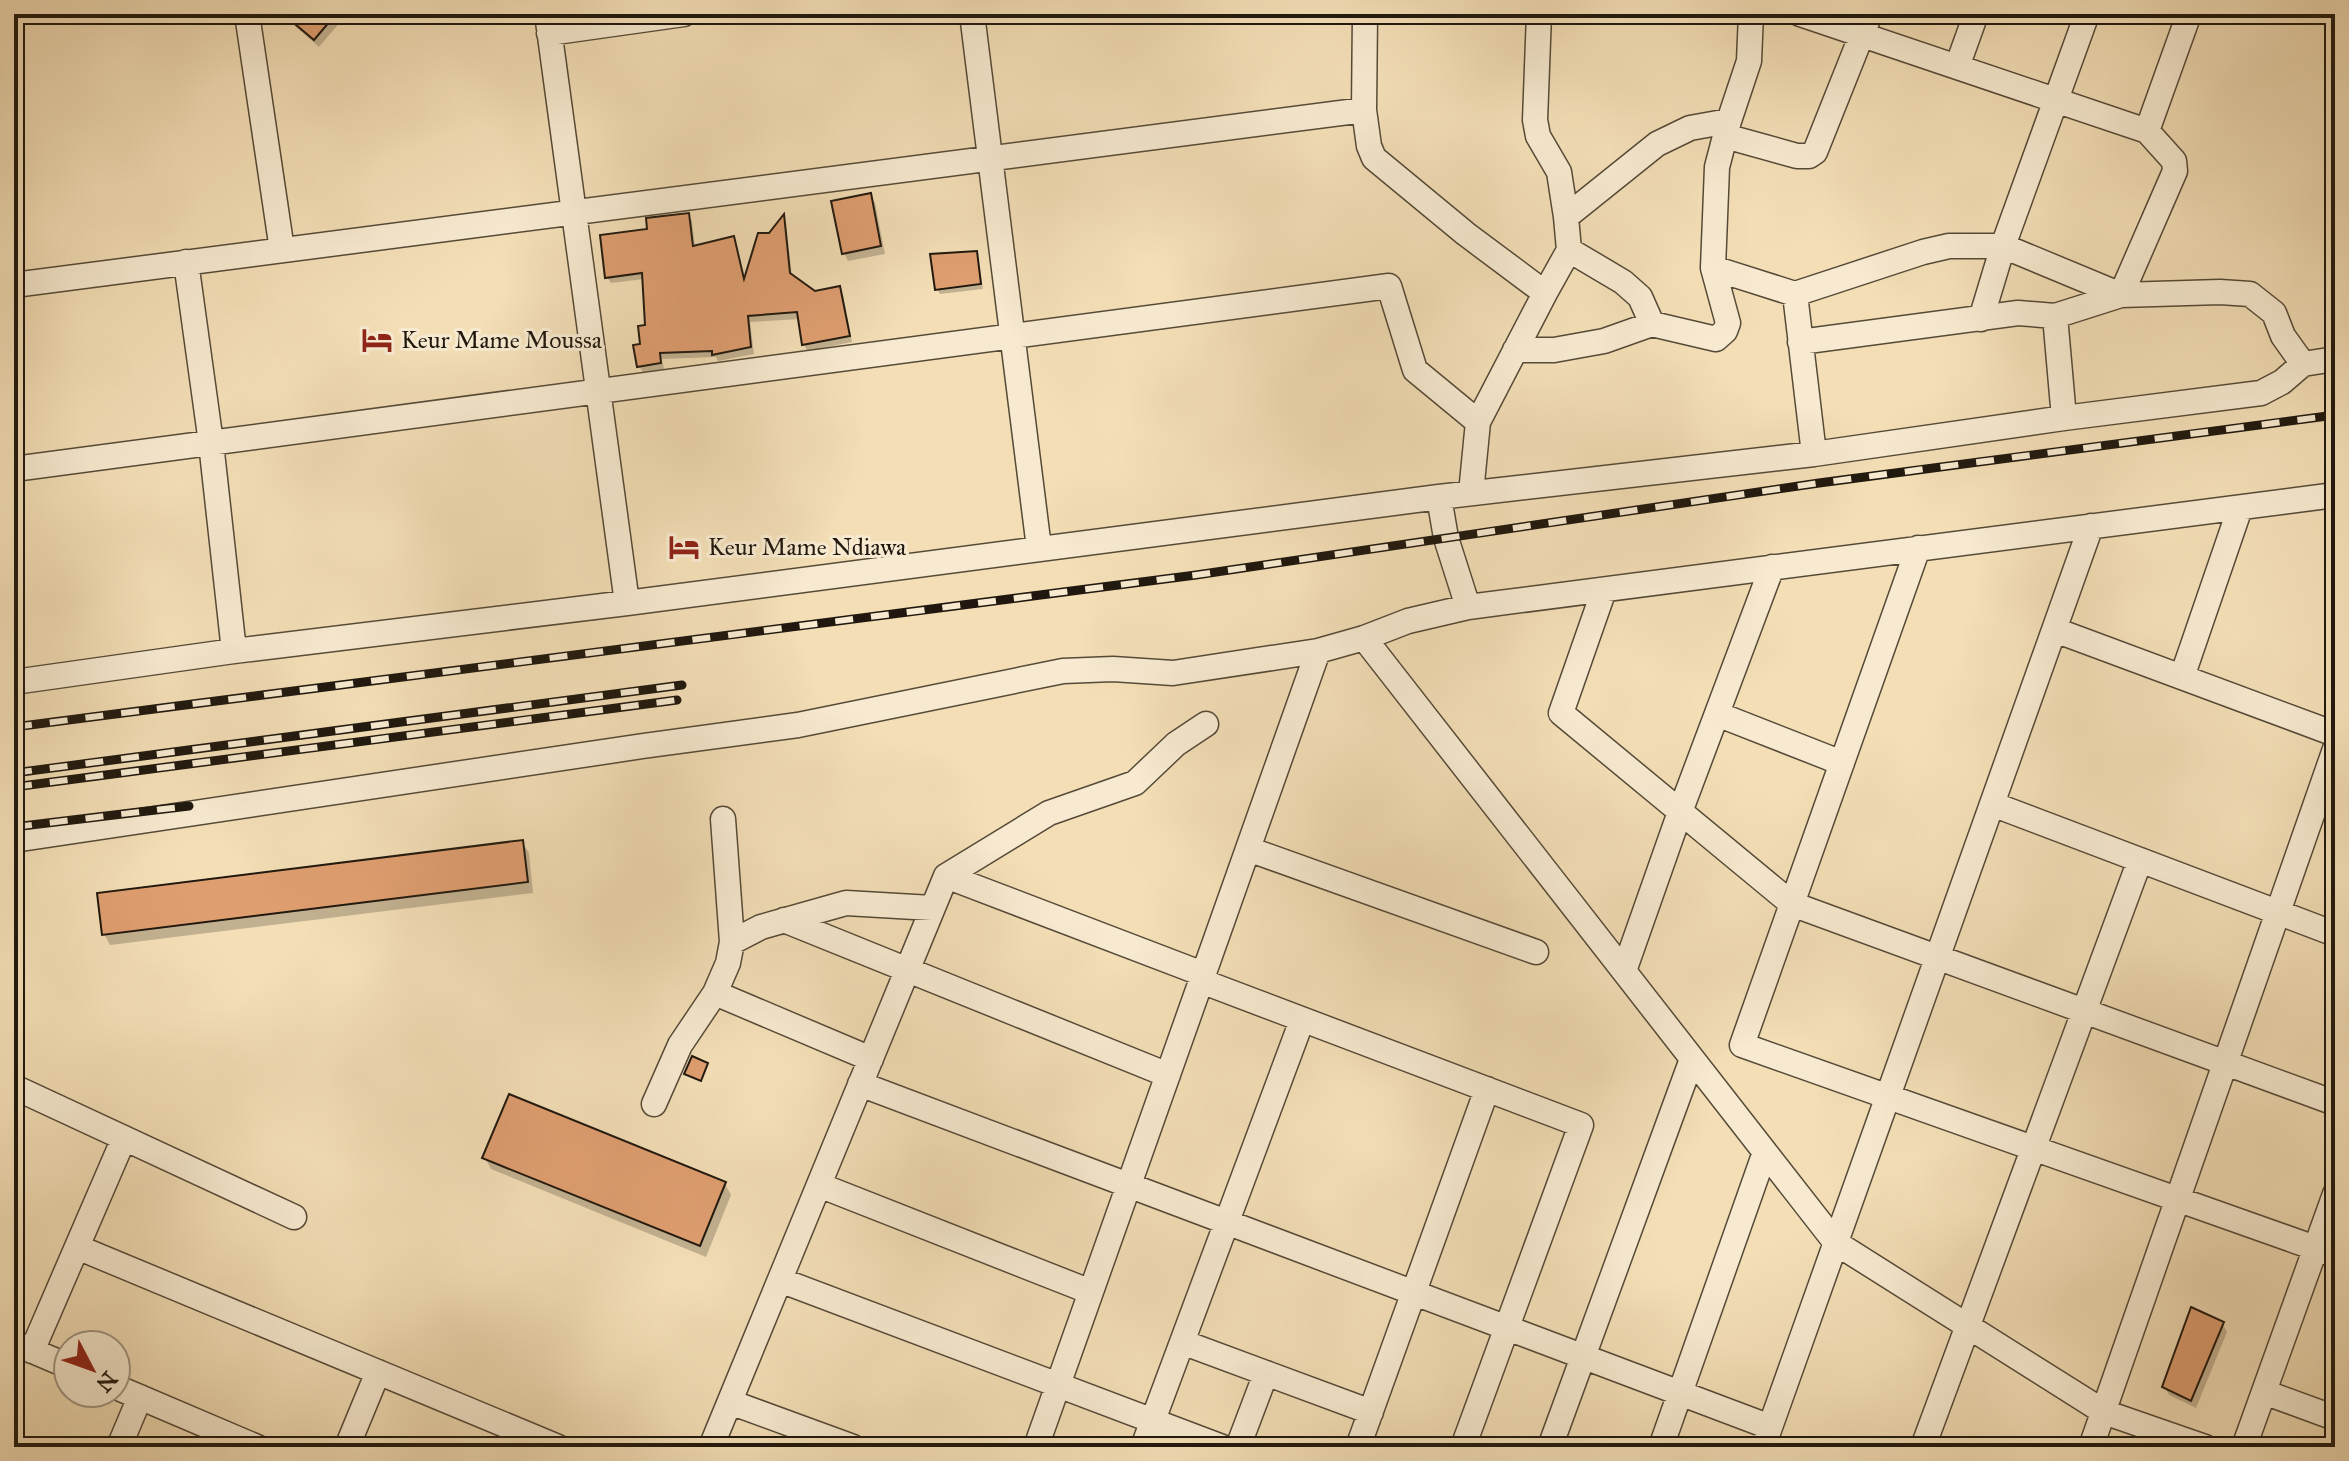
<svg xmlns="http://www.w3.org/2000/svg" width="2349" height="1461" viewBox="0 0 2349 1461" font-family="'IM FELL Great Primer',serif">
	<style>
		.shadow { fill: #0003 }
		.building { fill: #df9e70; stroke: #20180e; stroke-width: 2 }
		.lines { fill: none; stroke-linecap: round; stroke-linejoin: round }
		.minor-casing { stroke: #554a38; stroke-width: 27 }
		.minor { stroke: #f7ead0; stroke-width: 24 }
		.rail-casing { stroke: #20180e; stroke-width: 9 }
		.rail { stroke: #f7ead0; stroke-width: 6; stroke-dasharray: 18; stroke-linecap: butt }
		.labels { text-anchor: middle; stroke-width: 6; stroke-linejoin: round; paint-order: stroke }
		.poi-label { font-size: 24px; fill: #20180e; stroke: #f7ead0; text-anchor: start }
	</style>
	<rect width="100%" height="100%" fill="#f3deb6"/>
	<filter id="stains"><feTurbulence type="fractalNoise" baseFrequency=".0025" numOctaves="4"/><feColorMatrix values="0 0 0 0 .2 0 0 0 0 .09 0 0 0 0 .02 0 0 0 .5 -.17"/></filter>
	<radialGradient id="worn" r=".72"><stop offset=".6" stop-color="#630" stop-opacity="0"/><stop offset="1" stop-color="#630" stop-opacity=".3"/></radialGradient>
	<path class="shadow" d="M 281,14 L 347,14 L 319,47 Z
		M 870,195 L 875,203 L 885,254 L 848,261 L 844,253 Z
		M 688,215 L 692,221 L 695,248 L 733,238 L 736,245 L 746,282 L 770,235 L 783,218 L 786,223 L 792,277 L 815,293 L 839,289 L 843,295 L 852,342 L 807,351 L 804,344 L 800,319 L 750,322 L 754,354 L 718,361 L 716,357 L 662,359 L 664,369 L 643,372 L 639,366 L 647,327 L 644,279 L 611,283 L 607,277 L 649,231 Z
		M 976,253 L 978,258 L 983,289 L 940,294 L 937,289 Z
		M 522,842 L 529,853 L 533,893 L 110,945 L 104,934 Z
		M 485,1158 L 725,1184 L 731,1195 L 706,1257 L 491,1169 Z
		M 2223,1324 L 2227,1332 L 2196,1408 L 2169,1395 L 2164,1386 Z
		M 1824,1439 L 1829,1447 L 1802,1447 Z"/>
	<path class="building" d="M 283,14 L 336,14 L 314,40 Z
		M 871,193 L 881,246 L 842,254 L 831,201 Z
		M 689,213 L 693,246 L 734,236 L 744,279 L 758,233 L 769,233 L 784,214 L 790,273 L 815,291 L 840,286 L 850,336 L 802,345 L 797,312 L 748,316 L 751,347 L 712,355 L 712,351 L 660,353 L 661,363 L 637,367 L 633,345 L 640,344 L 638,326 L 645,325 L 642,273 L 605,278 L 600,235 L 647,229 L 646,218 Z
		M 977,251 L 981,284 L 935,290 L 930,254 Z
		M 523,840 L 528,882 L 102,935 L 97,893 Z
		M 692,1056 L 708,1063 L 701,1081 L 684,1074 Z
		M 509,1094 L 726,1182 L 700,1246 L 482,1158 Z
		M 2191,1307 L 2224,1322 L 2191,1401 L 2162,1387 Z"/>
	<g class="lines">
		<g class="minor-casing">
			<path id="minor" d="M 247,14 L 282,250
				M 547,14 L 627,603
				M 972,14 L 1039,548
				M 1365,14 L 1364,110 L 1369,146 L 1374,158 L 1466,234 L 1545,293 L 1569,250 L 1566,217 L 1559,172 L 1538,136 L 1535,120 L 1539,14
				M 1800,14 L 2147,131 L 2174,161 L 2175,171 L 2121,295 L 2055,316
				M 549,33 L 684,14
				M 1957,67 L 1976,14
				M 1729,121 L 1749,61 L 1751,14
				M 2147,131 L 2189,14
				M 1725,136 L 1797,156 L 1809,156 L 1815,152 L 1870,14
				M 1566,217 L 1657,144 L 1690,128 L 1729,121 L 1717,167 L 1713,268 L 1728,323 L 1725,331 L 1716,339 L 1652,324 L 1640,297 L 1623,282 L 1569,250
				M 186,262 L 211,443 L 234,651
				M 1713,268 L 1795,294 L 1923,252 L 1949,246 L 2003,246 L 2121,295 L 2220,292 L 2250,294 L 2274,313 L 2283,336 L 2303,364
				M 14,285 L 1364,110
				M 1795,294 L 1814,454
				M 1981,319 L 2003,246 L 2087,14
				M 1800,342 L 2018,313 L 2055,316 L 2064,418
				M 1515,350 L 1554,350 L 1604,341 L 1652,324
				M 14,469 L 1389,286 L 1415,370 L 1478,422
				M 1471,493 L 1478,422 L 1545,293
				M 1439,497 L 1446,538 L 1468,607
				M 1918,548 L 1742,1045 L 2335,1255
				M 1604,590 L 1561,713 L 1792,904 L 2335,1103
				M 2055,630 L 2335,734
				M 1364,638 L 1836,1243 L 2104,1412 L 2205,1447
				M 2182,677 L 2240,508
				M 14,682 L 234,651 L 627,603 L 1439,497 L 1814,454 L 2064,418 L 2261,393 L 2282,382 L 2303,364 L 2335,359
				M 1717,714 L 1842,763
				M 1992,804 L 2335,934
				M 14,840 L 643,746 L 798,725 L 1063,671 L 1113,669 L 1173,673 L 1318,651 L 1364,638 L 1408,621 L 1468,607 L 2335,495
				M 1248,849 L 1536,952
				M 946,876 L 1203,974
				M 784,920 L 1168,1075
				M 732,942 L 761,927 L 846,903 L 932,908
				M 1624,971 L 1680,812 L 1772,567
				M 1201,981 L 1581,1125 L 1463,1447
				M 715,993 L 871,1059
				M 860,1084 L 1770,1427
				M 14,1087 L 294,1217
				M 654,1104 L 680,1045 L 715,993 L 728,963 L 732,942 L 723,819
				M 819,1185 L 1091,1292
				M 77,1247 L 558,1447
				M 780,1280 L 1222,1447
				M 1182,1342 L 1371,1412
				M 14,1343 L 68,1366
				M 32,1351 L 124,1138
				M 116,1387 L 257,1447
				M 2264,1392 L 2335,1418
				M 730,1402 L 853,1447
				M 119,1447 L 140,1397
				M 347,1447 L 378,1372
				M 711,1447 L 946,876 L 1049,813 L 1135,783 L 1176,744 L 1206,724
				M 1036,1447 L 1318,651
				M 1143,1447 L 1302,1020
				M 1238,1447 L 1266,1373
				M 1358,1447 L 1487,1089
				M 1550,1447 L 1692,1059
				M 1661,1447 L 1765,1152
				M 1763,1447 L 2091,526
				M 1923,1447 L 2140,860
				M 2091,1447 L 2335,749
				M 2244,1447 L 2335,1194"/>
		</g>
		<use href="#minor" class="minor"/>
		<g class="rail-casing">
			<path id="rail" d="M 14,727 L 1196,575 L 1819,483 L 2335,415
				M 14,773 L 682,685
				M 14,787 L 677,700
				M 14,827 L 189,806"/>
		</g>
		<use href="#rail" class="rail"/>
	</g>
	<defs>
		<g id="hotel-bare" transform="scale(2.4)"><path d="M-6-4.5h1.5V1H6V5H4.5V3h-9V5H-6ZM-4 0a1.8 1.8 0 1 1 3.6 0ZM.5 0V-2.5h3Q6-2.5 6 0Z" fill="#8f2418" stroke="#f7ead0" stroke-width="2.5" paint-order="stroke"/></g>
	</defs>
	<g fill-rule="evenodd">
		<use href="#hotel-bare" x="377" y="340"/>
		<use href="#hotel-bare" x="684" y="547"/>
	</g>
	<g class="labels">
		<g class="poi-label">
			<text x="401" y="348">Keur Mame Moussa</text>
			<text x="708" y="555">Keur Mame Ndiawa</text>
		</g>
	</g>
	<rect width="2349" height="1461" fill="none" stroke="#f3deb6" stroke-width="48"/>
	<rect x="16" y="16" width="2317" height="1429" fill="none" stroke="#20180e" stroke-width="4"/>
	<rect x="24" y="24" width="2301" height="1413" fill="none" stroke="#20180e" stroke-width="2"/>
	<g transform="translate(92 1369) rotate(131)"><circle r="38" fill="#f7ead0" stroke="#a19682" stroke-width="2"/>
	<path d="M0-6L14 30L0 20L-14 30Z" fill="#8f2418"/>
	<text y="-12" font-size="22" font-weight="bold" text-anchor="middle" fill="#20180e">N</text>
	</g>
	<rect width="100%" height="100%" filter="url(#stains)"/>
	<rect width="100%" height="100%" fill="url(#worn)"/>
</svg>
